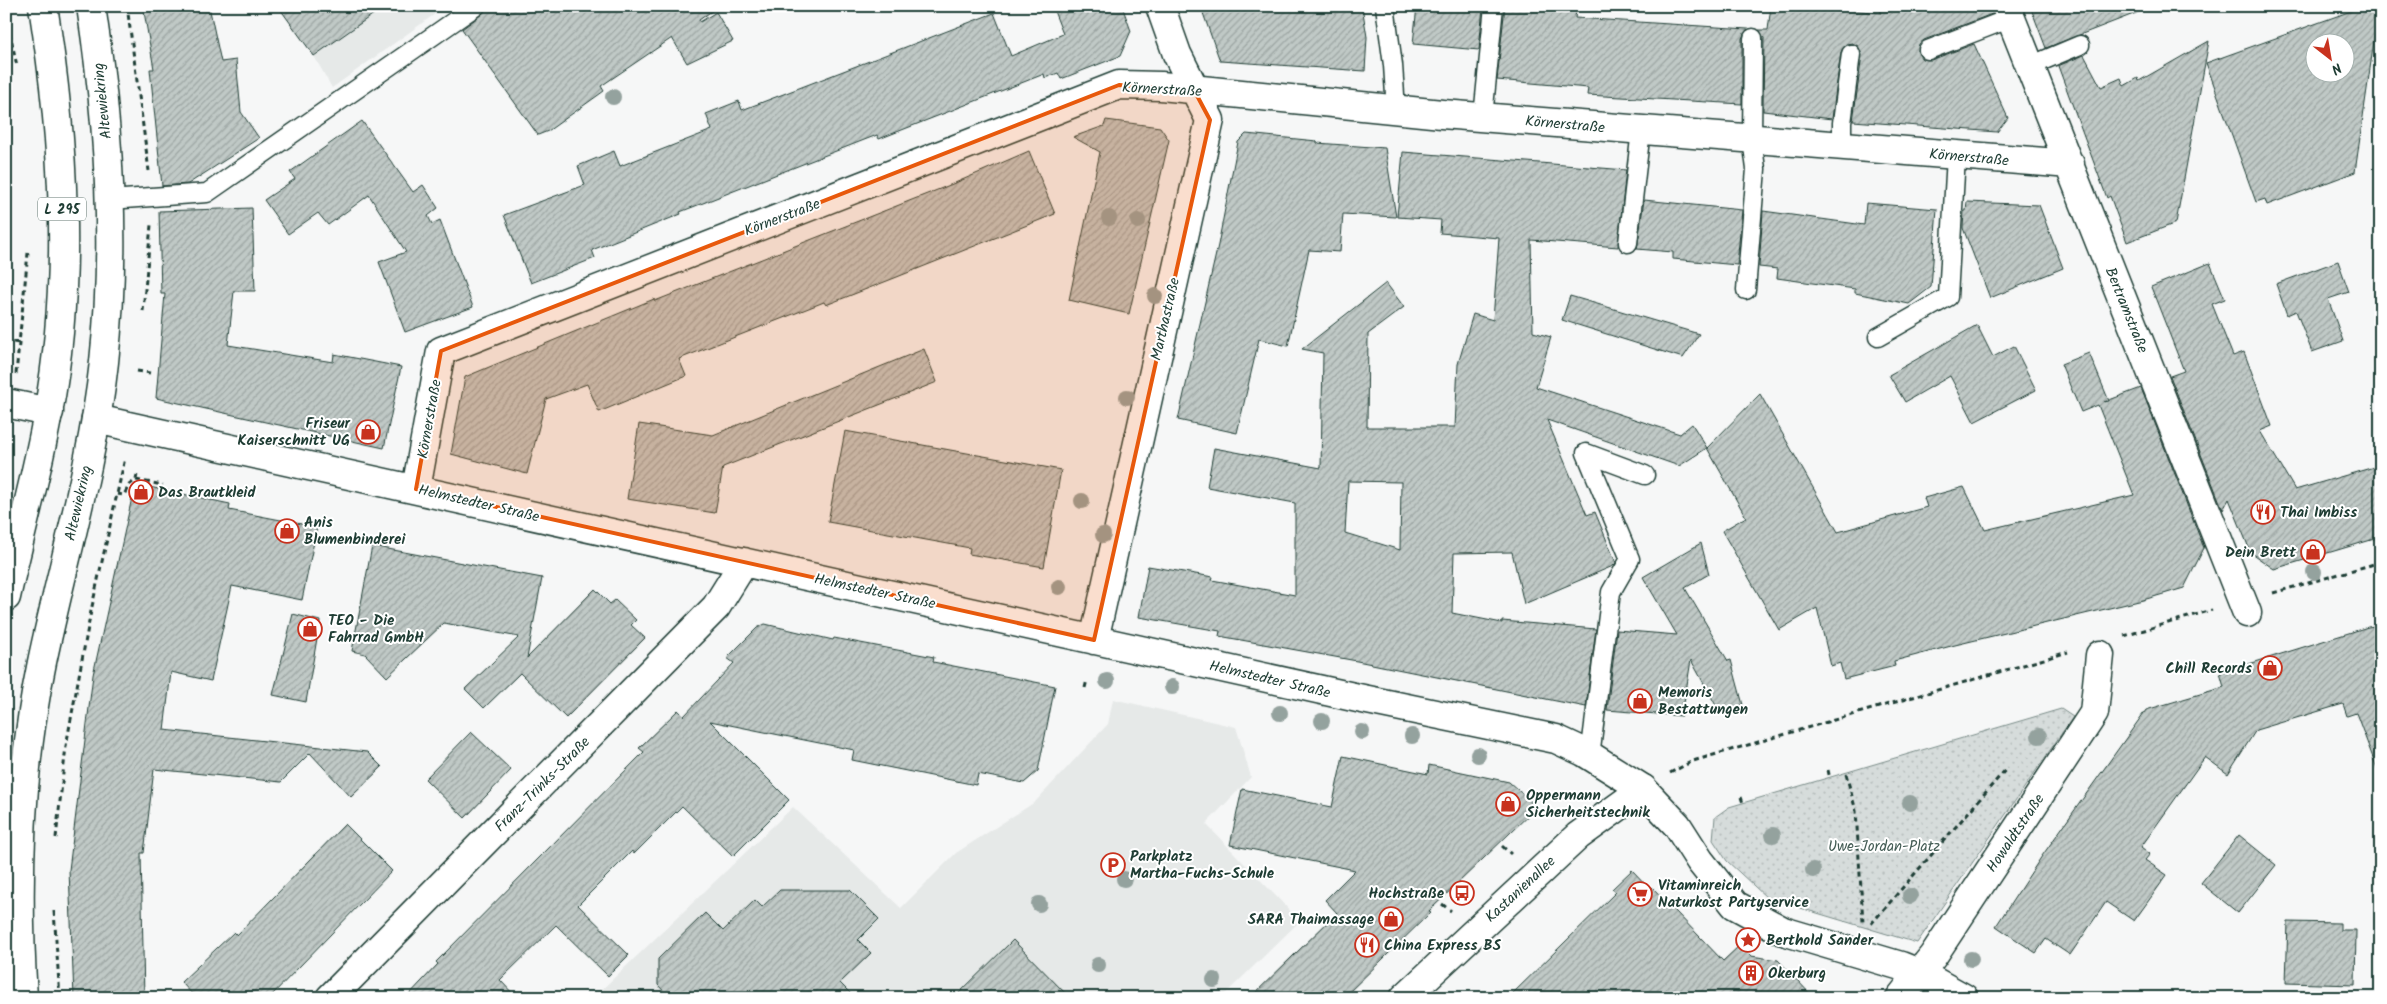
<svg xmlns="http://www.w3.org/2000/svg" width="2387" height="1004" viewBox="0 0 2387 1004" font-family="Kalam,sans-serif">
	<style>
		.built { fill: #e6e9e8 }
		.park { fill: url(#park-dots); stroke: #7a8c88 }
		.building { fill: url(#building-hatch); stroke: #1f3d34; fill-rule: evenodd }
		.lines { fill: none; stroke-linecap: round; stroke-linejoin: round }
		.lane-casing { stroke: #1f3d34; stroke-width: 21 }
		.street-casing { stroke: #1f3d34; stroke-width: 31 }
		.secondary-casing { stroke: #1f3d34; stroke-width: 31 }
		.primary-casing { stroke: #1f3d34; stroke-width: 31 }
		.path { stroke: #1f3d34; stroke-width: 3; stroke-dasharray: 5 4; stroke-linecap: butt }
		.lane { stroke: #fff; stroke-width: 18 }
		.street { stroke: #fff; stroke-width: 28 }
		.secondary { stroke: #fff; stroke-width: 28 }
		.primary { stroke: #fff; stroke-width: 28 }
		.tree { fill: #94a29e }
		.marked { fill: #e8590c; fill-opacity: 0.2; stroke: #e8590c; stroke-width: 4; stroke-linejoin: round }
		.labels { text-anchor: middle; stroke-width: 4; stroke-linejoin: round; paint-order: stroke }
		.shield { fill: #fff; stroke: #627771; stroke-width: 1 }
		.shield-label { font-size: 14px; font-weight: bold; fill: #1f3d34 }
		.street-label { font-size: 15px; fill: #1f3d34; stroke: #fff }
		.poi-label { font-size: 15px; font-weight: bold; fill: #1f3d34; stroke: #fff; text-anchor: start }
		.park-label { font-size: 15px; fill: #445d55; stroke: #fff }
	</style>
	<defs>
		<pattern id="park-dots" width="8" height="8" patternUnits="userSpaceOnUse" patternTransform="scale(1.25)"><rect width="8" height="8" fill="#d6dcdb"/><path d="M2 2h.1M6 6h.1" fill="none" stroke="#b7bebd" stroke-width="1.8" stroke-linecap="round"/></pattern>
		<pattern id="building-hatch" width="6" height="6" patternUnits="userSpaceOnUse" patternTransform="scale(1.25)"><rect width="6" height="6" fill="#c0c9c6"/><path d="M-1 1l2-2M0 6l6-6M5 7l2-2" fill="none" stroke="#9ba4a2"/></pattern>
	</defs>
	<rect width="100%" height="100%" fill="#f6f7f7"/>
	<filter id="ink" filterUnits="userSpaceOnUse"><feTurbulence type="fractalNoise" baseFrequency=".02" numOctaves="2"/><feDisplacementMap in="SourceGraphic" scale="10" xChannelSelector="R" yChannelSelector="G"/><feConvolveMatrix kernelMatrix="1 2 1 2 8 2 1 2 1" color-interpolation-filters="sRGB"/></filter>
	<g filter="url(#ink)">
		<path class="built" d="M 278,6 L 446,6 L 332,88 L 314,56 Z
			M 1113,699 L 1236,727 L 1251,777 L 1206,824 L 1300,921 L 1221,998 L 593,998 L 793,807 L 901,908 L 956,853 L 1035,802 L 1108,724 Z"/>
		<path class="park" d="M 2061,709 L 2073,717 L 1917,943 L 1767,898 L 1727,861 L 1713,840 L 1715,817 L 1729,807 Z"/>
		<path class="building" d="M 143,6 L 209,6 L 221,62 L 236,60 L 241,112 L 259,138 L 188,184 L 162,186 L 150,69 L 154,69 Z
			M 278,6 L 385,6 L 314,56 Z
			M 486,6 L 719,6 L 699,20 L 700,22 L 716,12 L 733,41 L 687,63 L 672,38 L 601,86 L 604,91 L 548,131 L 538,135 L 462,29 L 482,14 Z
			M 1052,6 L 1122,6 L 1131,31 L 1120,56 L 1061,79 L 1058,73 L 1045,78 L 1044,74 L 879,139 L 877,135 L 680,212 L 681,214 L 592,250 L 595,258 L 531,283 L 504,215 L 585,185 L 578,166 L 614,151 L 620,166 L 712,130 L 706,114 L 739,101 L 742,110 L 994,13 L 1011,56 L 1063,34 Z
			M 1233,6 L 1362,6 L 1367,37 L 1365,71 L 1220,61 L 1203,13 Z
			M 1417,6 L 1483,6 L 1479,50 L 1413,44 Z
			M 1505,6 L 1576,11 L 1575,18 L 1748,29 L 1742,38 L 1742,104 L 1587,95 L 1588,88 L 1497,80 Z
			M 1771,6 L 1816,6 L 1881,13 L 1878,6 L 1991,6 L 1992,14 L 1924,40 L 1919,44 L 1918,53 L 1922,59 L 1931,60 L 1974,44 L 2008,118 L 1997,132 L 1853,121 L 1862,55 L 1858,46 L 1852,43 L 1846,44 L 1841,52 L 1832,119 L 1763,111 L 1764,38 L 1759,30 L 1768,30 Z
			M 2030,6 L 2148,6 L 2149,8 L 2046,48 Z
			M 2365,6 L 2372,6 L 2377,20 L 2355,172 L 2267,205 L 2265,199 L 2256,202 L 2206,63 ZM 2314,42 L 2344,42 L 2344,72 L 2314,72 Z
			M 2209,41 L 2176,223 L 2127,242 L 2110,196 L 2107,198 L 2058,66 L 2084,55 L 2101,87 L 2121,78 L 2124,86 L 2138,78 L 2139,81 Z
			M 1106,120 L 1160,127 L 1169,140 L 1129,314 L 1069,300 L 1100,152 L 1073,137 L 1104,126 Z
			M 362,121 L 413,192 L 423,185 L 438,208 L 428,216 L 432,224 L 440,220 L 473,307 L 405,332 L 379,262 L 406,252 L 369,195 L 328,225 L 318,213 L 288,234 L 264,200 L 295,179 L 290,172 Z
			M 1246,134 L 1317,141 L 1317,143 L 1385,148 L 1396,217 L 1343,214 L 1340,252 L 1309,250 L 1288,346 L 1259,339 L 1237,433 L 1178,420 L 1218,245 L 1238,142 Z
			M 1029,151 L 1055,214 L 892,279 L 826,305 L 824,302 L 679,359 L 686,376 L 599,412 L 587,384 L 546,399 L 527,474 L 451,454 L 465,377 L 654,299 L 655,301 L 955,183 Z
			M 1403,152 L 1626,170 L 1618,247 L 1531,240 L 1533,332 L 1551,337 L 1536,387 L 1680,434 L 1692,424 L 1707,448 L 1679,466 L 1547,420 L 1587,515 L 1595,512 L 1616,563 L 1613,566 L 1524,604 L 1512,552 L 1454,553 L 1452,613 L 1502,623 L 1502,621 L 1596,629 L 1586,707 L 1357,661 L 1219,636 L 1220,631 L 1139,617 L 1148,566 L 1213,577 L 1212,580 L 1295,595 L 1295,503 L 1207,487 L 1214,448 L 1321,468 L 1323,353 L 1302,349 L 1386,283 L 1404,307 L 1368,334 L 1367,427 L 1455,427 L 1458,364 L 1473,314 L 1493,320 L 1499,238 L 1440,233 L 1441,220 L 1397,217 ZM 1348,481 L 1401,482 L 1400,550 L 1345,533 Z
			M 1644,200 L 1742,210 L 1737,265 L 1673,259 L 1673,252 L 1637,249 Z
			M 1967,202 L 2039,205 L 2063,268 L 1990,298 L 1963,228 L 1964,211 L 1966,211 Z
			M 1866,203 L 1937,209 L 1931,287 L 1909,304 L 1855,293 L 1855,289 L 1777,278 L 1778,269 L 1759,267 L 1763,211 L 1864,225 Z
			M 252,208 L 255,291 L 234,291 L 228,345 L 333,362 L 334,354 L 401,367 L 384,448 L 156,398 L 165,294 L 161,294 L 159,211 Z
			M 2338,261 L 2349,292 L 2328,299 L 2343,341 L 2312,352 L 2296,311 L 2287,315 L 2276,284 Z
			M 2210,263 L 2225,299 L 2212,304 L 2233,356 L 2244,352 L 2272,426 L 2260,431 L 2295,490 L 2381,465 L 2381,537 L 2274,569 L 2251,553 L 2229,499 L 2223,510 L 2170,376 L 2184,371 L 2151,287 Z
			M 1570,296 L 1699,334 L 1683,358 L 1562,320 Z
			M 1977,325 L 1993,357 L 2014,346 L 2036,390 L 1974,422 L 1950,376 L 1905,402 L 1889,375 Z
			M 924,349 L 937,382 L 723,467 L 715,513 L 627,499 L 639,424 L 713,435 Z
			M 2089,353 L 2109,401 L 2104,402 L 2141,388 L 2204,548 L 2184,588 L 2143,600 L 1955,645 L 1894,661 L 1895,666 L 1844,679 L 1840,663 L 1831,666 L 1817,608 L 1779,630 L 1722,531 L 1746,517 L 1707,448 L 1760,394 L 1838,532 L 1927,507 L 1924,498 L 1964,487 L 1985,530 L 2134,495 L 2098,405 L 2081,412 L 2061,364 Z
			M 845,431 L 1061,470 L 1044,567 L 969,554 L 970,548 L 828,522 Z
			M 135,484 L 230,504 L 229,510 L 317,527 L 302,600 L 232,586 L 211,681 L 171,672 L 164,730 L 367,752 L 382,767 L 351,797 L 310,753 L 281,782 L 154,769 L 144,853 L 141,853 L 144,998 L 74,998 L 69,870 L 93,675 Z
			M 1701,543 L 1709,574 L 1685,588 L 1728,661 L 1731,660 L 1743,705 L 1719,711 L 1691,660 L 1682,716 L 1607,710 L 1617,630 L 1677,635 L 1643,577 Z
			M 372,546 L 542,578 L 527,658 L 595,589 L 610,604 L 615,600 L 636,620 L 631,625 L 645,638 L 566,718 L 520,673 L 484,708 L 465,689 L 519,637 L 444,623 L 387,677 L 365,654 L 352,651 Z
			M 293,614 L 320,621 L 306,702 L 273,695 Z
			M 765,624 L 833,640 L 834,638 L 934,657 L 933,662 L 1055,686 L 1038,771 L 1024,783 L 978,774 L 976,785 L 852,760 L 854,750 L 710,721 L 789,800 L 733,856 L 682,806 L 634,854 L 632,851 L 578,905 L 629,955 L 608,976 L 556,925 L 500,980 L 517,998 L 406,998 L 438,964 L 436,962 L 644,752 L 639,748 L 678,710 L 684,716 L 734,663 L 727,658 L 757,628 Z
			M 2381,625 L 2381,770 L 2378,771 L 2356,713 L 2347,716 L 2343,704 L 2256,730 L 2228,774 L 2205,757 L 2141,847 L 2150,854 L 2145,860 L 2167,875 L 2134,921 L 2106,902 L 2070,955 L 2046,939 L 2036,953 L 1996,926 L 2042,856 L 2146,710 L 2224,687 L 2220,673 L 2368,627 Z
			M 471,732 L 511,770 L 465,818 L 425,779 Z
			M 1343,756 L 1428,774 L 1429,765 L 1509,782 L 1537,807 L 1429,911 L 1431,912 L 1343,998 L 1250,998 L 1337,913 L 1325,900 L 1355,870 L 1230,845 L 1242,789 L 1332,807 Z
			M 345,824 L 392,871 L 269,998 L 196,998 L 181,982 L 234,932 L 237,935 Z
			M 2239,835 L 2276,865 L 2238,913 L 2201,883 Z
			M 1632,870 L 1650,889 L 1652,887 L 1723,961 L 1740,945 L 1751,956 L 1778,960 L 1814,998 L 1508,998 L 1616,892 L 1612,889 Z
			M 780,890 L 850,890 L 879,919 L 858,940 L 871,953 L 840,983 L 855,998 L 670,998 L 658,985 L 658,959 L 705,913 L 723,931 L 755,900 L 762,907 Z
			M 2288,922 L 2340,923 L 2340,930 L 2356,930 L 2355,985 L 2286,983 Z
			M 1013,940 L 1070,998 L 954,998 Z"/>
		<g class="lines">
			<g class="lane-casing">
				<path id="lane" d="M 1385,6 L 1393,65 L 1396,110
					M 1928,50 L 2011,18
					M 2030,66 L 2080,45
					M 1483,117 L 1494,6
					M 1842,147 L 1842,123 L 1851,54
					M 110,200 L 207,193 L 476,6
					M 1628,243 L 1641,130
					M 1746,290 L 1756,169 L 1752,139 L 1753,38
					M 1878,337 L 1948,297 L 1956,156
					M 1590,756 L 1611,592 L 1630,559 L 1586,453 L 1645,475"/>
			</g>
			<g class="street-casing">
				<path id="street" d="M 2006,6 L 2247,613
					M 6,403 L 49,412
					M 96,419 L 1358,698 L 1556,739 L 1584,752 L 1643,789 L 1677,825 L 1700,861 L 1735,905 L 1783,931 L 1901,966 L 1921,974 L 1964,998
					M 416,489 L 441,351 L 1119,85 L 1161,86 L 1442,114 L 2070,164
					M 1094,640 L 1210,120 L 1177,54 L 1160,6
					M 330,998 L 716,607 L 744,562
					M 1900,998 L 1933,956 L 2094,713 L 2100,655"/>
			</g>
			<g class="secondary-casing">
				<path id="secondary" d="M 1404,998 L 1578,836 L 1643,789"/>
			</g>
			<g class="primary-casing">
				<path id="primary" d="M 6,597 C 20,535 37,474 48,413 C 73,279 64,139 43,6
					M 23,998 C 16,887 19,772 42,662 C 63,562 93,464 104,362 C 117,244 109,124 91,6"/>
			</g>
			<path class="path" d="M 127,6 L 149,171
				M 6,15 L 17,66
				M 143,311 L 151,225
				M 13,342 L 20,343
				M 137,371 L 150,373
				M 16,374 L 28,253
				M 136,480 L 163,485
				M 117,494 L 124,495 L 129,485 L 136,480 L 137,474
				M 2273,593 L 2381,562
				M 2124,636 L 2212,610
				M 1085,688 L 1087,680
				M 1828,770 L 1830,779
				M 1670,773 L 1693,761 L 2068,652
				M 1846,774 L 1856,811 L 1863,922
				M 1741,797 L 1743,803
				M 56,838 L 66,746 L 91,611 L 125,458
				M 1502,846 L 1511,854
				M 1442,904 L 1451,911
				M 54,911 L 60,998
				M 1871,924 L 2007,768"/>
			<use href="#lane" class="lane"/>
			<use href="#street" class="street"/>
			<use href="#secondary" class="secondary"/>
			<use href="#primary" class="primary"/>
		</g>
		<g class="tree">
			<circle cx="613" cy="97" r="8"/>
			<circle cx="1109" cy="218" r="8"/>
			<circle cx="1138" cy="221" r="8"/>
			<circle cx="1155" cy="296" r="8"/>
			<circle cx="1127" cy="397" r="8"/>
			<circle cx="1082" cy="501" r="8"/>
			<circle cx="1103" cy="535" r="8"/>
			<circle cx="2314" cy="572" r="8"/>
			<circle cx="1059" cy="587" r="8"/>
			<circle cx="1107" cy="681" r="8"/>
			<circle cx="1172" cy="687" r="8"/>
			<circle cx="1280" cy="713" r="8"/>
			<circle cx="1322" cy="721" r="8"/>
			<circle cx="1362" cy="732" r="8"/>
			<circle cx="1412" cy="736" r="8"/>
			<circle cx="2039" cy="736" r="8"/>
			<circle cx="1478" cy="755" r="8"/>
			<circle cx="1910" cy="803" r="8"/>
			<circle cx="1773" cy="835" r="8"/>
			<circle cx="1813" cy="870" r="8"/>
			<circle cx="1124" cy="879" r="8"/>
			<circle cx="1910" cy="896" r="8"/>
			<circle cx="1039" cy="904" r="8"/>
			<circle cx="1971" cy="959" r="8"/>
			<circle cx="1098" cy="965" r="8"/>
			<circle cx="1214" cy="980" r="8"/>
		</g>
	</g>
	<path class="marked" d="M 1119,85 L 1194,90 L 1210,120 L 1094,640 L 416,489 L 441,351 Z"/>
	<defs>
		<g id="shop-ring" transform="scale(1.25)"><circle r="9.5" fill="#fff" stroke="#c8321e" stroke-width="1.5"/><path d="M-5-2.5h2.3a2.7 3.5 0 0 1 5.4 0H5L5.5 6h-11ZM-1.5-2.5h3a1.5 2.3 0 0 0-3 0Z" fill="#c8321e"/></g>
		<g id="restaurant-ring" transform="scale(1.25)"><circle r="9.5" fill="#fff" stroke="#c8321e" stroke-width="1.5"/><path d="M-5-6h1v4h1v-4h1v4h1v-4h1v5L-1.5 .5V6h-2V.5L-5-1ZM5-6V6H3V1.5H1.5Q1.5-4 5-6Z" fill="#c8321e"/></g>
		<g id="parking-ring" transform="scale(1.25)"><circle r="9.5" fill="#fff" stroke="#c8321e" stroke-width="1.5"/><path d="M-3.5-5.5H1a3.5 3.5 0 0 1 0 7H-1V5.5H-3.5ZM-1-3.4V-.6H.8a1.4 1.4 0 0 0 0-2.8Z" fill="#c8321e"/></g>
		<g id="bus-ring" transform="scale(1.25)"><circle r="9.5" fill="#fff" stroke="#c8321e" stroke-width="1.5"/><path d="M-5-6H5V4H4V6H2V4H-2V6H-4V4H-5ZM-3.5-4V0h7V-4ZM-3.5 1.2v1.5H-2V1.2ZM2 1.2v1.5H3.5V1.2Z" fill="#c8321e"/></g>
		<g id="supermarket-ring" transform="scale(1.25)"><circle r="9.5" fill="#fff" stroke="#c8321e" stroke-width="1.5"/><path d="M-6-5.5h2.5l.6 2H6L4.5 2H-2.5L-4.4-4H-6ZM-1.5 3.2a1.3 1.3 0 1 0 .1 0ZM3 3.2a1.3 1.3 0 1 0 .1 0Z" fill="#c8321e"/></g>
		<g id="sight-ring" transform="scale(1.25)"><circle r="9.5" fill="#fff" stroke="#c8321e" stroke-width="1.5"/><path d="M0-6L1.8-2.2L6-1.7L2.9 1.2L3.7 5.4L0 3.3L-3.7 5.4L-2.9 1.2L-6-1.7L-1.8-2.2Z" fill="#c8321e"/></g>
		<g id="building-ring" transform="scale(1.25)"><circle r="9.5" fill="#fff" stroke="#c8321e" stroke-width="1.5"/><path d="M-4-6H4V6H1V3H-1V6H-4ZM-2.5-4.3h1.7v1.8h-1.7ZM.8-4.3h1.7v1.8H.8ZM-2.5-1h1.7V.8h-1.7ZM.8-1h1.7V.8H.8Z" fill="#c8321e"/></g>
	</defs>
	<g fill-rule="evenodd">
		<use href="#shop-ring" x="368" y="432"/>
		<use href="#shop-ring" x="141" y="492"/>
		<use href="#restaurant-ring" x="2263" y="512"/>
		<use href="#shop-ring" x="287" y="531"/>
		<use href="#shop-ring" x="2313" y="552"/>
		<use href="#shop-ring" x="310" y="629"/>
		<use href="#shop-ring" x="2270" y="668"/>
		<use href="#shop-ring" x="1640" y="701"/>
		<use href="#shop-ring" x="1508" y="804"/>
		<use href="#parking-ring" x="1113" y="865"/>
		<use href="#bus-ring" x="1462" y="893"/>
		<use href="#supermarket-ring" x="1640" y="894"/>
		<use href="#shop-ring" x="1391" y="919"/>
		<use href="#sight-ring" x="1748" y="940"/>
		<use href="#restaurant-ring" x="1367" y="945"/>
		<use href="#building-ring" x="1751" y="973"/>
	</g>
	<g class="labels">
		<rect class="shield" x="38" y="197.5" width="48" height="23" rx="4"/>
		<g class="shield-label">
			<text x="62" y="214">L 295</text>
		</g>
		<g class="street-label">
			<text transform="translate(1162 89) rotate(3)" y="5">Körnerstraße</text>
			<text transform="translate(102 101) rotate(-96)" y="5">Altewiekring</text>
			<text transform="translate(1565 124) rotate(5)" y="5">Körnerstraße</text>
			<text transform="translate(1969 157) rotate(5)" y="5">Körnerstraße</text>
			<text transform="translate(782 217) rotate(-21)" y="5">Körnerstraße</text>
			<text transform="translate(2127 310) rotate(68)" y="5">Bertramstraße</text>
			<text transform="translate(1165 319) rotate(-77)" y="5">Marthastraße</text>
			<text transform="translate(429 419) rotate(-80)" y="5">Körnerstraße</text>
			<text transform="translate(78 503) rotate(-77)" y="5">Altewiekring</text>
			<text transform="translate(479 503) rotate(13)" y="5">Helmstedter Straße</text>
			<text transform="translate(875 591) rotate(12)" y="5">Helmstedter Straße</text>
			<text transform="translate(1270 679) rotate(13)" y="5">Helmstedter Straße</text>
			<text transform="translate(542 784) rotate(-45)" y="5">Franz-Trinks-Straße</text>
			<text transform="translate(2015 833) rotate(-56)" y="5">Howaldtstraße</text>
			<text transform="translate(1520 889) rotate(-43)" y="5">Kastanienallee</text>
		</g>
		<g class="poi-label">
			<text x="350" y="428" text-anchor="end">Friseur<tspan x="350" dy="17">Kaiserschnitt UG</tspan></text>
			<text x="158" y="497">Das Brautkleid</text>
			<text x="2280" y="517">Thai Imbiss</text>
			<text x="304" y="527">Anis<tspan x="304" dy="17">Blumenbinderei</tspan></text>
			<text x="2296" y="557" text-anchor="end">Dein Brett</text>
			<text x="328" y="625">TEO - Die<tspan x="328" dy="17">Fahrrad GmbH</tspan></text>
			<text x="2252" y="673" text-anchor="end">Chill Records</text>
			<text x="1658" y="697">Memoris<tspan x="1658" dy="17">Bestattungen</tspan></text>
			<text x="1526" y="800">Oppermann<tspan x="1526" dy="17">Sicherheitstechnik</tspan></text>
			<text x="1130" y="861">Parkplatz<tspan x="1130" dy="17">Martha-Fuchs-Schule</tspan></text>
			<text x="1658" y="890">Vitaminreich<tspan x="1658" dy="17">Naturkost Partyservice</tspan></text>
			<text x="1444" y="898" text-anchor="end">Hochstraße</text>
			<text x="1374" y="924" text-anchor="end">SARA Thaimassage</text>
			<text x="1766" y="945">Berthold Sander</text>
			<text x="1384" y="950">China Express BS</text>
			<text x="1768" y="978">Okerburg</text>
		</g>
		<g class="park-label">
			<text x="1884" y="851">Uwe-Jordan-Platz</text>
		</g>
	</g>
	<rect width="2387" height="1004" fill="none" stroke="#fff" stroke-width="25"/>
	<rect x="12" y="12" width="2362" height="979" fill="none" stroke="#1f3d34" stroke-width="2" filter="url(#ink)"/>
	<g transform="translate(2330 58) rotate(149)"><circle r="24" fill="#ffffff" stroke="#a5b1ae"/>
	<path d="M0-4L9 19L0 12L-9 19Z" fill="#c8321e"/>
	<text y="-8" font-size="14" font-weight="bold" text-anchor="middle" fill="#1f3d34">N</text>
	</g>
</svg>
